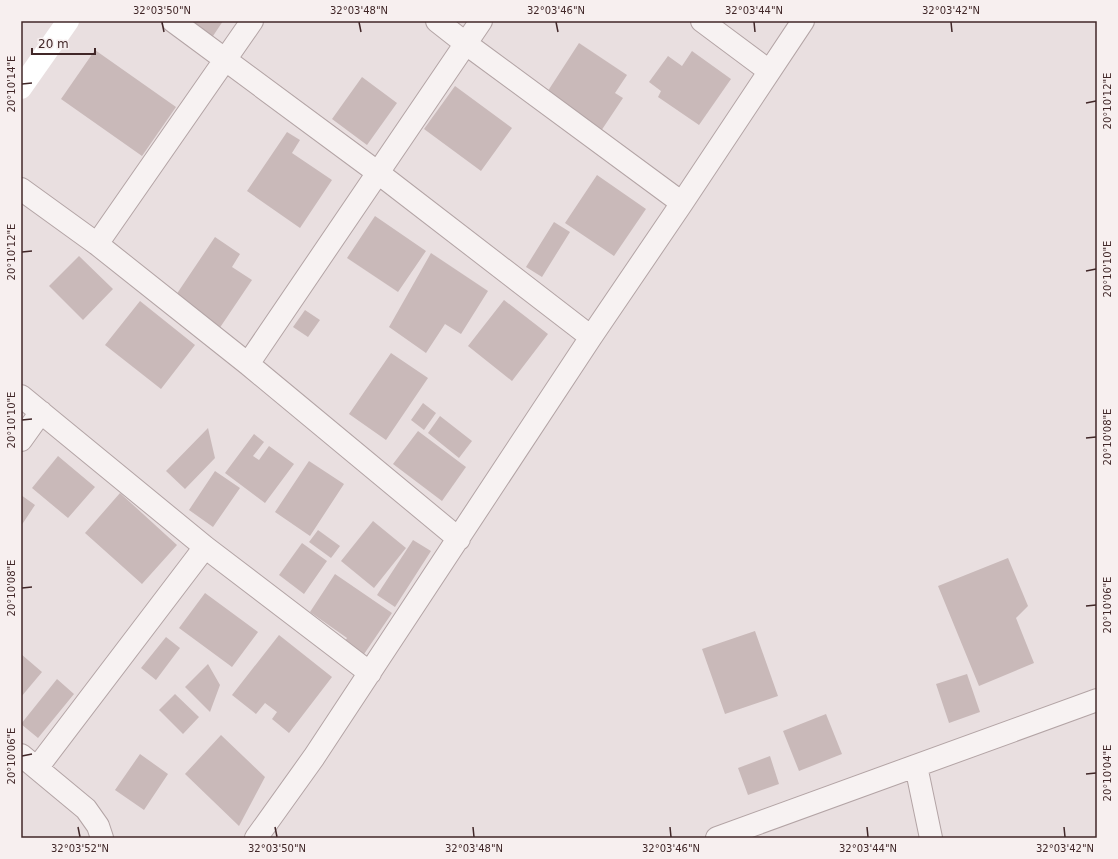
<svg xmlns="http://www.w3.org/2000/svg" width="1118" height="859" viewBox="0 0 1118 859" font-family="'DejaVu Sans',sans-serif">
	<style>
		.building { fill: #c9b9b9 }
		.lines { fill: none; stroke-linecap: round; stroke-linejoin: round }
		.minor-casing { stroke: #b3a4a5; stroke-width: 24 }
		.minor { stroke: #f7f2f2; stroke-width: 22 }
		.secondary { stroke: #fff; stroke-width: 22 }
		.ticks { fill: none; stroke: #412728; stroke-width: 1.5 }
		.neatline { fill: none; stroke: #412728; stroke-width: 1.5 }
		.ticks-label { font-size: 10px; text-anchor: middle; fill: #412728 }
	</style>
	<rect width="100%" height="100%" fill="#e9dfe0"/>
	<path class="building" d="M 191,21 L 223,21 L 209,42 Z
		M 579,43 L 627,75 L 615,93 L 623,98 L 599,134 L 544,97 Z
		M 95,50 L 176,107 L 142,156 L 61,99 Z
		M 692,51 L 731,79 L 699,125 L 658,97 L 661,91 L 649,82 L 668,56 L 682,66 Z
		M 362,77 L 397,103 L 367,145 L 332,119 Z
		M 455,86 L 512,128 L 481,171 L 424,129 Z
		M 287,132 L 300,140 L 292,153 L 332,180 L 300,228 L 247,191 Z
		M 597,175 L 646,209 L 614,256 L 565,223 Z
		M 375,216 L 426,251 L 398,292 L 347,258 Z
		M 554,222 L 570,232 L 542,277 L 526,267 Z
		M 215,237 L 240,254 L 232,267 L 252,280 L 219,329 L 174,298 Z
		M 431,253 L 488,291 L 461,334 L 445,324 L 426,353 L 389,327 Z
		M 79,256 L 113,289 L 83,320 L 49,286 Z
		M 504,300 L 548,334 L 512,381 L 468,346 Z
		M 140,301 L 195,345 L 161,389 L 105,345 Z
		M 305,310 L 320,320 L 308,337 L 293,327 Z
		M 391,353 L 428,378 L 386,440 L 349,414 Z
		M 423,403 L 436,413 L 424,430 L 411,420 Z
		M 440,416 L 472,441 L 459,458 L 428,433 Z
		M 208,428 L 215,458 L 185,489 L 166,471 Z
		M 418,431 L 466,467 L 442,501 L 393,464 Z
		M 254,434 L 264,442 L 253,456 L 259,460 L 269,446 L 294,464 L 265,503 L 225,473 Z
		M 58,456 L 95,487 L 68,518 L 32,488 Z
		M 309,461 L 344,484 L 310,536 L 275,512 Z
		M 215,471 L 240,488 L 213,527 L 189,510 Z
		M 120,493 L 177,545 L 142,584 L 85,533 Z
		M 21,495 L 35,505 L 21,526 Z
		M 373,521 L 406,548 L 374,588 L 341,561 Z
		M 318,530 L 340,546 L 331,558 L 309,542 Z
		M 413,540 L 431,551 L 395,607 L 377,595 Z
		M 302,543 L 327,561 L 304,594 L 279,575 Z
		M 1008,558 L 1028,606 L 1016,618 L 1034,663 L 979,686 L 938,586 Z
		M 335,574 L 392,613 L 360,660 L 341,647 L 347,638 L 310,612 Z
		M 205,593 L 258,632 L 232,667 L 179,628 Z
		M 755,631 L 778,696 L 725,714 L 702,649 Z
		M 279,635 L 332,677 L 289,733 L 272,719 L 277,712 L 265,703 L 256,714 L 232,695 Z
		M 166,637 L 180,648 L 156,680 L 141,668 Z
		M 21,654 L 42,672 L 21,697 Z
		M 208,664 L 220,685 L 210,712 L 185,687 Z
		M 967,674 L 980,712 L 949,723 L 936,684 Z
		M 57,679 L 74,694 L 38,738 L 21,724 Z
		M 175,694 L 199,717 L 183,734 L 159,710 Z
		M 826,714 L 842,754 L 799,771 L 783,731 Z
		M 221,735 L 265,777 L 239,826 L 185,774 Z
		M 140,754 L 168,774 L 144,810 L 115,790 Z
		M 770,756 L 779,784 L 748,795 L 738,768 Z"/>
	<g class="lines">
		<g class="minor-casing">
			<path id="minor" d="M 173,21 L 377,172 L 591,337
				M 437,21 L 465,43 L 682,203
				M 702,21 L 769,71
				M 21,189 L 97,244 L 248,364 L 459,539
				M 97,244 L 252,21
				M 248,364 L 481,21
				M 21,396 L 205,547 L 370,673
				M 21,440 L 41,412
				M 21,755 L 86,809 L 98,826 L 102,838
				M 916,766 L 931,838
				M 37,768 L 205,547
				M 256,838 L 314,757 L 591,337 L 682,203 L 803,21
				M 717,838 L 1097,700"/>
		</g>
		<use href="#minor" class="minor"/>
		<path class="secondary" d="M 21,88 L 68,21"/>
	</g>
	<path class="ticks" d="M 162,22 L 164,32M 359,22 L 361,32M 556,22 L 558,32M 754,22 L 755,32M 951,22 L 952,32M 22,84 L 32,83M 1086,103 L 1096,101M 22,252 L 32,251M 1086,271 L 1096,269M 22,420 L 32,419M 1086,438 L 1096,437M 22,588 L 32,587M 1086,606 L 1096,605M 22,756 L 32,754M 1086,774 L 1096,773M 78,827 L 80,837M 275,827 L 277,837M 473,827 L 474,837M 670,827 L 671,837M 867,827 L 868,837M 1064,827 L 1065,837"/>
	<rect width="1118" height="859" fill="none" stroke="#f7efef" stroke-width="44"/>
	<path d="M32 48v6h63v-6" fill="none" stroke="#412728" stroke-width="2"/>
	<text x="38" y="48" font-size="12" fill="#412728" stroke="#f7efef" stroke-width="3" paint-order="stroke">20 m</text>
	<rect x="22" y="22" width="1074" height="815" class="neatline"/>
	<g class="ticks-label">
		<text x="162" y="14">32°03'50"N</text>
		<text x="359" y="14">32°03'48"N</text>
		<text x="556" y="14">32°03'46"N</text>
		<text x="754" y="14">32°03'44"N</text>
		<text x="951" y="14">32°03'42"N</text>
		<text transform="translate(11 84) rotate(-90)" y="4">20°10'14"E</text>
		<text transform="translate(1107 101) rotate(-90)" y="4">20°10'12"E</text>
		<text transform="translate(11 252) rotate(-90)" y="4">20°10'12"E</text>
		<text transform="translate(1107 269) rotate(-90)" y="4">20°10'10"E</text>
		<text transform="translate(11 420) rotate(-90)" y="4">20°10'10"E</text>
		<text transform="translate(1107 437) rotate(-90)" y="4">20°10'08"E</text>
		<text transform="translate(11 588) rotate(-90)" y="4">20°10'08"E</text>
		<text transform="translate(1107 605) rotate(-90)" y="4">20°10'06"E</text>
		<text transform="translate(11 756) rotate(-90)" y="4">20°10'06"E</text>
		<text transform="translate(1107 773) rotate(-90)" y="4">20°10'04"E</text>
		<text x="80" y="852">32°03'52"N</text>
		<text x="277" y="852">32°03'50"N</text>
		<text x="474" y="852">32°03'48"N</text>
		<text x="671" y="852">32°03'46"N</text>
		<text x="868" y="852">32°03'44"N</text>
		<text x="1065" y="852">32°03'42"N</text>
	</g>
</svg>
